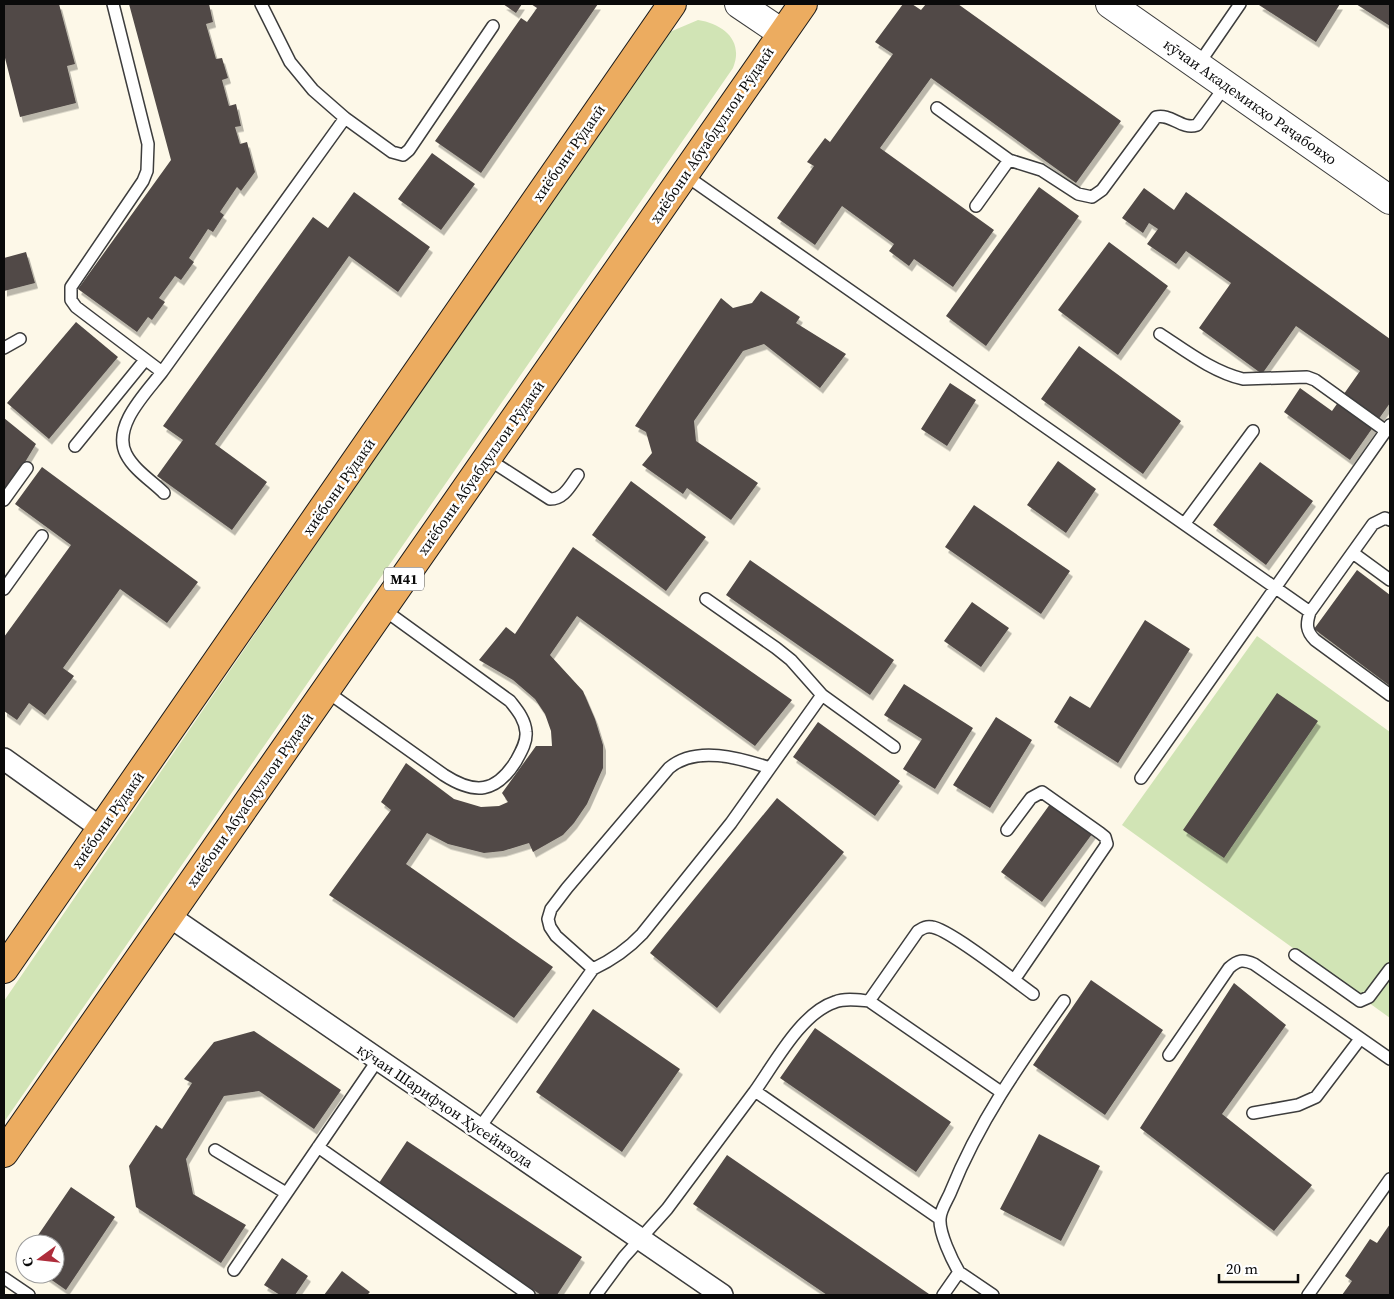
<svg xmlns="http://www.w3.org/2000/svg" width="1394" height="1299" viewBox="0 0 1394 1299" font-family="'Source Serif 4',serif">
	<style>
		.green { fill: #d1e4b5 }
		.building { fill: #514a47; filter: url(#shadow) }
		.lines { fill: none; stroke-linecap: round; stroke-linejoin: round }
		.service-casing { stroke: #3d3d3d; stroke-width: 14 }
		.minor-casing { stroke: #3d3d3d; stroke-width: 24 }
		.tertiary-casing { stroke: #3d3d3d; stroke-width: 30 }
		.trunk-casing { stroke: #1b1b1b; stroke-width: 30 }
		.service { stroke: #fff; stroke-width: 11 }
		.minor { stroke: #fff; stroke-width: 21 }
		.tertiary { stroke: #fff; stroke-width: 28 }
		.trunk { stroke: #ecac60; stroke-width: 28 }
		.labels { text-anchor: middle; stroke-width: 5; stroke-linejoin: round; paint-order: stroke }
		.shield { fill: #fff; stroke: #545454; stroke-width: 1 }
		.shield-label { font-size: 14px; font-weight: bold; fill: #0a0a0a }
		.street-label { font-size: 15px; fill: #0a0a0a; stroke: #fff }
	</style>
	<defs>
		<filter id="shadow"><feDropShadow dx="3" dy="5.5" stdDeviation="0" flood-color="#0004"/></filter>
	</defs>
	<rect width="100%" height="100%" fill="#fdf8e8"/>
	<path class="green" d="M 698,20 C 724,24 744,41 733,68 L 4,1122 L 4,1001 L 665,34 Z
		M 1257,636 L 1390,732 L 1390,1018 L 1122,825 Z"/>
	<path class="building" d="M 4,4 L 59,4 L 75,64 L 67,66 L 76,103 L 20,117 L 4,54 Z
		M 129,4 L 209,4 L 213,22 L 206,24 L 216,59 L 222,58 L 228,78 L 222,80 L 229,106 L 236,104 L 241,126 L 235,127 L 240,144 L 247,142 L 255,172 L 241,191 L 237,187 L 220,212 L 224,215 L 213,232 L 208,229 L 189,258 L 194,262 L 181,280 L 175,276 L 159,298 L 165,302 L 152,320 L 148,317 L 137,332 L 78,289 L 171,160 Z
		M 503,4 L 522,4 L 516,13 Z
		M 531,4 L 598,4 L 481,173 L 435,141 L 521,18 L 527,22 L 537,8 Z
		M 903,4 L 912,4 L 921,10 L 926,4 L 958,4 L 1121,121 L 1076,183 L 931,78 L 880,148 L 994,230 L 953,287 L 914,259 L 909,266 L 889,251 L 894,244 L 842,206 L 815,245 L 777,218 L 814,166 L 807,162 L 825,138 L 830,142 L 893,54 L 875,42 Z
		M 1261,4 L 1340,4 L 1316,42 L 1259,5 Z
		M 1356,4 L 1390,4 L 1390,26 Z
		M 432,153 L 475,184 L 441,230 L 398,199 Z
		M 1039,187 L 1079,216 L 986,346 L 946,316 Z
		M 1144,188 L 1174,210 L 1186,192 L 1390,339 L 1390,403 L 1350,460 L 1284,412 L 1300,388 L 1332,411 L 1360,371 L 1296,326 L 1262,374 L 1199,328 L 1231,283 L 1186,251 L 1176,264 L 1147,244 L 1158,229 L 1149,223 L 1143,233 L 1122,218 Z
		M 354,192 L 430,247 L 398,292 L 349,256 L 215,444 L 267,482 L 232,530 L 157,476 L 183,440 L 163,426 L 313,217 L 328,228 Z
		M 1109,242 L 1168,286 L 1118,355 L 1058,310 Z
		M 26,252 L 35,283 L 4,291 L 4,258 Z
		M 761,291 L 800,317 L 796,323 L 846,354 L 820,388 L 764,344 L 743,351 L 694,421 L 696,441 L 758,483 L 731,520 L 687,488 L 683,494 L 642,465 L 652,453 L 646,432 L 635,426 L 721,298 L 733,308 L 752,303 Z
		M 76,322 L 118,357 L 49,439 L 7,403 Z
		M 1079,346 L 1181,421 L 1143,474 L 1041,399 Z
		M 950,383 L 976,400 L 947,446 L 921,429 Z
		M 4,418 L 36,444 L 4,497 Z
		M 1058,461 L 1096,489 L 1066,533 L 1027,505 Z
		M 1260,462 L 1313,501 L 1266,565 L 1213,525 Z
		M 42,467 L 198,582 L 167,623 L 120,589 L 63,668 L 74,676 L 45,715 L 29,703 L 17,720 L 4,711 L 4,637 L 71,545 L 15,504 Z
		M 631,481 L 706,537 L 666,591 L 592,535 Z
		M 974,505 L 1070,571 L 1041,614 L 945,547 Z
		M 573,547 L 792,700 L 755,746 L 577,616 L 550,655 L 583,691 L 595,719 L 603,745 L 603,768 L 587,804 L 574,823 L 563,835 L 533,852 L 529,843 L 503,851 L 484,853 L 448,844 L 427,833 L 406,864 L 553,967 L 514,1018 L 329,895 L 391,810 L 381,802 L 406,763 L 454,799 L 481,807 L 499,806 L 508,802 L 502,793 L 536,746 L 552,746 L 551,731 L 545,714 L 535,699 L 513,680 L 479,660 L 506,627 L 515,634 Z
		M 750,560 L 894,660 L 870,695 L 726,595 Z
		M 1357,570 L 1390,595 L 1390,686 L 1314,629 Z
		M 972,602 L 1009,628 L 981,667 L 944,641 Z
		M 1145,620 L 1190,649 L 1118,763 L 1054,722 L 1070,696 L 1090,708 Z
		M 904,684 L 973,728 L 935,789 L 903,769 L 922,739 L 884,715 Z
		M 1277,693 L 1318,721 L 1224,858 L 1183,830 Z
		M 996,717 L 1032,740 L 990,808 L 953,785 Z
		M 818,722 L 900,781 L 875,816 L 793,757 Z
		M 777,798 L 844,852 L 717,1008 L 650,953 Z
		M 1053,800 L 1095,830 L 1042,902 L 1001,872 Z
		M 1091,980 L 1163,1030 L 1105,1115 L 1033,1065 Z
		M 1234,983 L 1286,1025 L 1222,1114 L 1312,1185 L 1274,1231 L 1140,1128 Z
		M 593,1009 L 680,1069 L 622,1152 L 536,1092 Z
		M 815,1028 L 951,1122 L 916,1172 L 780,1078 Z
		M 254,1031 L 341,1090 L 314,1129 L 259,1091 L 224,1096 L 186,1159 L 193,1194 L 246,1225 L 221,1263 L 136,1207 L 129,1166 L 156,1125 L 162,1129 L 192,1083 L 184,1079 L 214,1042 Z
		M 1039,1134 L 1100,1166 L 1061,1241 L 1000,1209 Z
		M 407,1141 L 582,1257 L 557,1295 L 541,1295 L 377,1186 Z
		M 727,1155 L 929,1294 L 928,1295 L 827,1295 L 693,1204 Z
		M 71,1187 L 115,1217 L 66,1290 L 43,1274 L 55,1274 L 55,1244 L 32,1244 Z
		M 1390,1224 L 1390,1295 L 1342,1295 L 1352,1281 L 1345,1276 L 1370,1239 L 1377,1243 Z
		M 282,1258 L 308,1276 L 295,1295 L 280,1295 L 264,1285 Z
		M 342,1271 L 370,1292 L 367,1295 L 324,1295 Z"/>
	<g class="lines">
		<g class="service-casing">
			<path id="service" d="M 113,4 L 148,144 L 147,171 L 143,181 L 71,287 L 71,300 L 76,307 L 162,372 L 345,118 L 313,90 L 290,62 L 261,4
				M 1198,65 L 1240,4
				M 937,108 L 1009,160
				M 345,118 L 392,152 L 403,155 L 409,150 L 493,26
				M 685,175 L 1310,612
				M 976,206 L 1009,160 L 1041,170 L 1078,194 L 1092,197 L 1102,190 L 1156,117 C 1171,113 1181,130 1197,125 L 1226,85
				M 1160,334 C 1186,351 1213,372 1243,379 L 1307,377 L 1315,380 L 1386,431
				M 4,348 L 20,339
				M 162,372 C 146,393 112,426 126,454 C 134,470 152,481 164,493
				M 75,446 L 145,360
				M 488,459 L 550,499 C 564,499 570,486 578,475
				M 4,500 L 27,468
				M 1390,520 L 1385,518 L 1373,524 L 1310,612 C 1306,624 1306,631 1315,640 L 1390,695
				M 1185,523 L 1253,431
				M 1353,553 L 1390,580
				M 4,589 L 42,536
				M 706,599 L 776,648 L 791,660 L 822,695
				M 326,691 L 444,775 C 475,795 496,793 516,761 C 521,752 527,742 526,732 C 525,719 517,710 510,701 L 383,609
				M 1141,778 L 1390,425
				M 1007,830 L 1031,798 L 1042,792 L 1100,833 L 1105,837 L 1107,844 L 1014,980
				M 1295,955 L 1360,1001 L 1369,997 L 1390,969
				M 593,969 C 612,960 627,950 642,934 L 731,823 L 770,768
				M 869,1001 L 918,931 C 923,928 926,926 932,927 C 949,929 1015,981 1033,994
				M 1169,1055 L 1229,968 C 1238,960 1243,959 1254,964 L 1390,1059
				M 755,1091 C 775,1063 801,1013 835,1002 C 845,998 858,1000 869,1001 L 1001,1092
				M 1253,1113 L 1298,1105 L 1316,1097 L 1360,1039
				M 478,1130 L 593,969 L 556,936 L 550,927 L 548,919 L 551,909 L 567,888 L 669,768 C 696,745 740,758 770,768 L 822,695 L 894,747
				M 318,1147 L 529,1295
				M 215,1150 L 286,1193
				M 234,1270 L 377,1061
				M 959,1272 L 993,1295
				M 4,1278 L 29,1295
				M 596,1295 L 624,1257 L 667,1209 L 755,1091 L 940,1219
				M 943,1295 L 959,1272 C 952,1260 939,1233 940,1219 C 940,1210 948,1199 951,1191 C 979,1121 1021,1062 1064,1001
				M 1308,1295 L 1390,1179"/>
		</g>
		<g class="minor-casing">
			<path id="minor" d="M 4,759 L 102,829
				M 169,916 L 722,1295"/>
		</g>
		<g class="tertiary-casing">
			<path id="tertiary" d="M 739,4 L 782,33
				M 1110,4 L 1390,200"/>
		</g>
		<g class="trunk-casing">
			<path id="trunk" d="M 4,969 L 672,4
				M 4,1153 L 803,4"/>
		</g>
		<use href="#service" class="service"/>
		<use href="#minor" class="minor"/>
		<use href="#tertiary" class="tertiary"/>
		<use href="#trunk" class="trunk"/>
	</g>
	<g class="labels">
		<rect class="shield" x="384" y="567.5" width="40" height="23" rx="4"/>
		<g class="shield-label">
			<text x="404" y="584">M41</text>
		</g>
		<g class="street-label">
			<text transform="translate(1250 102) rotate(35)" y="5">кӯчаи Академикҳо Раҷабовҳо</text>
			<text transform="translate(712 135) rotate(-56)" y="5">хиёбони Абуабдуллои Рӯдакӣ</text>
			<text transform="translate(569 153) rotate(-55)" y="5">хиёбони Рӯдакӣ</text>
			<text transform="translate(481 468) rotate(-55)" y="5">хиёбони Абуабдуллои Рӯдакӣ</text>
			<text transform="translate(339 487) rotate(-55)" y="5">хиёбони Рӯдакӣ</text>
			<text transform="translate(250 800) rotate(-55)" y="5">хиёбони Абуабдуллои Рӯдакӣ</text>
			<text transform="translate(108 820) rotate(-55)" y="5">хиёбони Рӯдакӣ</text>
			<text transform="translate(445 1106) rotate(34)" y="5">кӯчаи Шарифҷон Ҳусейнзода</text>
		</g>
	</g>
	<rect width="1394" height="1299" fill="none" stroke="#0a0a0a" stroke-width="10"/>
	<g transform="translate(40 1259) rotate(255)"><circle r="24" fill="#ffffff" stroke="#9d9d9d"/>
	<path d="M0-4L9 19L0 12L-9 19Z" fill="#ae2d3b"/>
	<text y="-8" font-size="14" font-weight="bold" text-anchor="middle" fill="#0a0a0a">С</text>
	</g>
	<path d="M1219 1274v8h79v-8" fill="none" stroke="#0a0a0a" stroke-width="2.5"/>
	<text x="1226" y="1274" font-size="15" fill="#0a0a0a" stroke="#ffffff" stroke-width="4" paint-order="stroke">20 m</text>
</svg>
